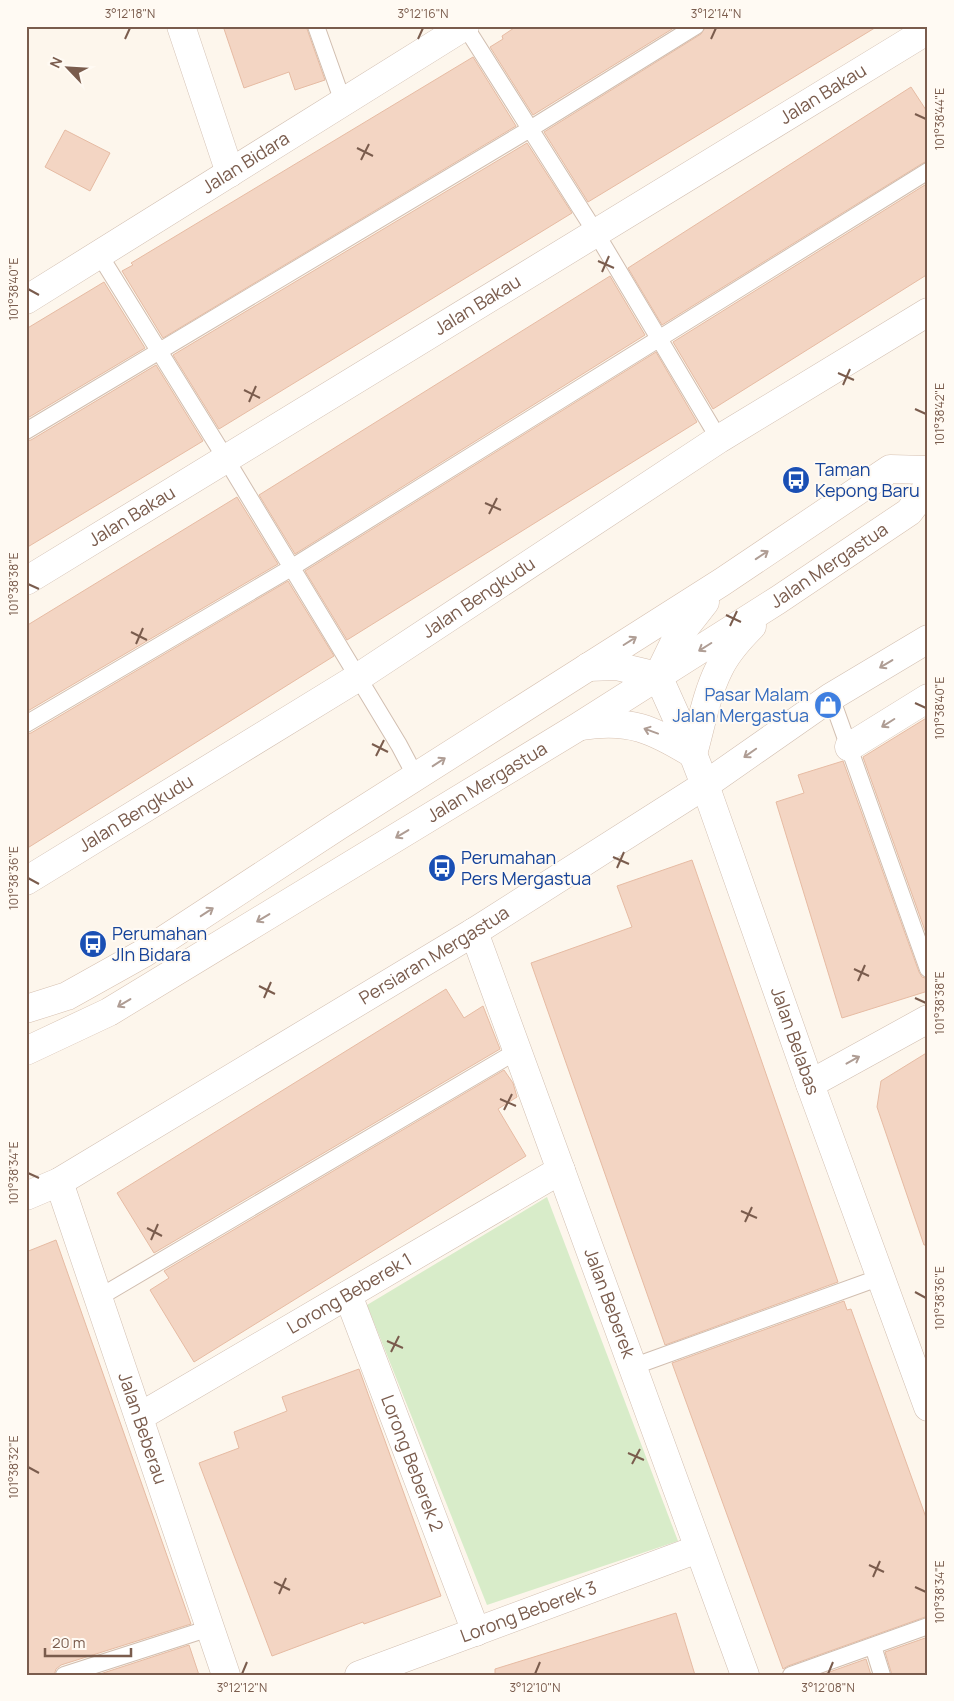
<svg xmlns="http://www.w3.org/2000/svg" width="954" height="1701" viewBox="0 0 954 1701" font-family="Manrope,sans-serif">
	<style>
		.green { fill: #d8ecc9 }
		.building { fill: #f3d5c3; stroke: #e6bba3 }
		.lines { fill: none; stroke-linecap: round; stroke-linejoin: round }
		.service-casing { stroke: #d1beb0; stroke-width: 18 }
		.minor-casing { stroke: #d1beb0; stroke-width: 29 }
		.tertiary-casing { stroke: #d1beb0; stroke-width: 29 }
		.secondary-casing { stroke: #d6c0b0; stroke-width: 29 }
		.service { stroke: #fff; stroke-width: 16 }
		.minor { stroke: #fff; stroke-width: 28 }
		.tertiary { stroke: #fff; stroke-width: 28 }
		.secondary { stroke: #fff; stroke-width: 28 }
		.oneway { stroke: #af9d94 }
		.ticks { fill: none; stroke: #7a5c4d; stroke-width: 2 }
		.labels { text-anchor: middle; stroke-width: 4; stroke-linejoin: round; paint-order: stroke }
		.street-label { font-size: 18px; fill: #7a5c4d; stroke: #fffaf3 }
		.transit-label { font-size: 18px; fill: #164399; stroke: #fffaf3; text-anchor: start }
		.shop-label { font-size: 18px; fill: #366cbe; stroke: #fffaf3; text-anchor: end }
		.neatline { fill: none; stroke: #7a5c4d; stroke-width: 2 }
		.ticks-label { font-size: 12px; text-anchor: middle; fill: #7a5c4d }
	</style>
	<rect width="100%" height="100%" fill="#fdf6ec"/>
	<path class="green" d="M 547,1197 L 678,1541 L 487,1605 L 367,1305 Z"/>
	<path class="building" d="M 223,26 L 306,26 L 325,80 L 295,90 L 289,72 L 244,88 Z
		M 517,26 L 677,26 L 533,115 L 490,47 L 503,39 L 502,36 Z
		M 706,26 L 878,26 L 588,202 L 544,132 L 701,34 Z
		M 473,57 L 516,126 L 163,338 L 122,271 L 133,265 L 131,263 Z
		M 911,87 L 928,113 L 928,161 L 923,163 L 662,325 L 628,268 Z
		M 65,130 L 110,153 L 90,191 L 45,167 Z
		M 527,143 L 572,213 L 219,429 L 173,355 Z
		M 928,183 L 928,274 L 713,409 L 673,342 Z
		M 610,276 L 645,335 L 295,554 L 259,495 Z
		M 104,282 L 145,348 L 26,419 L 26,329 Z
		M 656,352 L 697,422 L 347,640 L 305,571 Z
		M 156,365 L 203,441 L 26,548 L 26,441 L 31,440 Z
		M 237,497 L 278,564 L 26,712 L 26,626 Z
		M 288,581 L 334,656 L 26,849 L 26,734 L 31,733 Z
		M 928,717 L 928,939 L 863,757 Z
		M 843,761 L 919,972 L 922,977 L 928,979 L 928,991 L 842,1018 L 776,802 L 804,793 L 798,775 Z
		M 692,860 L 838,1282 L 665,1345 L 531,963 L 632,927 L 617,886 Z
		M 446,989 L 464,1018 L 483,1006 L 500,1049 L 154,1253 L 117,1193 Z
		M 928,1052 L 928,1245 L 924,1245 L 877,1107 L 881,1081 Z
		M 504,1070 L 513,1083 L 517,1097 L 498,1109 L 526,1156 L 194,1362 L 150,1290 L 169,1278 L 164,1271 Z
		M 56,1240 L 191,1624 L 61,1665 L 56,1669 L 54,1675 L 26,1675 L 26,1252 Z
		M 844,1301 L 847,1310 L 851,1309 L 928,1523 L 928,1616 L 788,1666 L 783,1669 L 672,1363 Z
		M 359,1369 L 441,1596 L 364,1624 L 363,1622 L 272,1656 L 199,1463 L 239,1448 L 234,1432 L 287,1411 L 282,1397 Z
		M 676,1613 L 695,1675 L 495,1675 L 495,1669 Z
		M 928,1637 L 928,1675 L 892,1675 L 885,1652 Z
		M 189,1645 L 199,1675 L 97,1675 Z
		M 866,1659 L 871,1675 L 821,1675 Z"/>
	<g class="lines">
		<g class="service-casing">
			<path id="service" d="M 316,26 L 343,102
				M 465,26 L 596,233 L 719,439
				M 99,254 L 226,459 L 399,745 L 416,777
				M 26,431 L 530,129 L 696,26
				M 831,697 L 928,969
				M 26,724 L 291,568 L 928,171
				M 98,1298 L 517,1051
				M 632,1367 L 881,1277
				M 873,1646 L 882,1675
				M 64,1675 L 210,1628
				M 791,1675 L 928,1626"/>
		</g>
		<g class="minor-casing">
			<g id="minor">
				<path d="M 181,26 L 230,173"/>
				<path id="s1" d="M 26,300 L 465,26"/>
				<path id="s2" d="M 26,581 L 928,30"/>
				<path d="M 849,747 L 928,698"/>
				<path id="s3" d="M 26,881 L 357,678 L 719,439 L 928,312"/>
				<path id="s4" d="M 474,932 L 745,1675"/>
				<path d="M 810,1084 L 928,1019"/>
				<path id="s5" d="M 59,1182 L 226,1675"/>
				<path id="s6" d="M 26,1196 L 59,1182 L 474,932 L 705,785 L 831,697 L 928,639"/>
				<path id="s7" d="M 348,1295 L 476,1632"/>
				<path id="s8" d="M 139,1417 L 561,1170"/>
				<path id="s9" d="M 359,1675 L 698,1549"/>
			</g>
		</g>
		<g class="tertiary-casing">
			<g id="tertiary">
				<path id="s10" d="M 658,676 L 693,754 L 705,785 L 810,1084 L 928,1407"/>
			</g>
		</g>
		<g class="secondary-casing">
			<g id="secondary">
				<path d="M 588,667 L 616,666 L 658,676"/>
				<path d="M 658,676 L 676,639 L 705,602"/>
				<path d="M 582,726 C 629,718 654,730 693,754 C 701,726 706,695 719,669 C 727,652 739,639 752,626"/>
				<path d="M 26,1009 L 67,996 L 144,953 L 338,826 L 722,582 L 890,469 L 928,470"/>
				<path id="s11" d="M 26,1051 L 109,1012 L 578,727 L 778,600 L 909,512 L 928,487"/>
			</g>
		</g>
		<use href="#service" class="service"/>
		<use href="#minor" class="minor"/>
		<use href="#tertiary" class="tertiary"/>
		<use href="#secondary" class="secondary"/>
	</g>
	<defs><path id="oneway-shaft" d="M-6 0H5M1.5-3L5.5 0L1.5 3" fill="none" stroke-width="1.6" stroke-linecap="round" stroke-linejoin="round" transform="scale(1.25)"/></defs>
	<g class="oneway">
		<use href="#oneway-shaft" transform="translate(762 555) rotate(-34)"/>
		<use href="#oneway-shaft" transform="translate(630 641) rotate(-32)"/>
		<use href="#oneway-shaft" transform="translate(705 647) rotate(148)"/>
		<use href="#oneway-shaft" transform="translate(886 664) rotate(149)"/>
		<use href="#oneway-shaft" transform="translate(888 723) rotate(148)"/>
		<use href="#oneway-shaft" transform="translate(651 731) rotate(-160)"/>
		<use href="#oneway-shaft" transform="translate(750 753) rotate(145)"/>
		<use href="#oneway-shaft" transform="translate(439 762) rotate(-33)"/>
		<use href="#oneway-shaft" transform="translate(402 834) rotate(149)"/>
		<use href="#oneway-shaft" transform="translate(207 912) rotate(-33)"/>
		<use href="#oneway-shaft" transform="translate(263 918) rotate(149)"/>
		<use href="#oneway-shaft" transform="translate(124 1003) rotate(149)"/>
		<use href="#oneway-shaft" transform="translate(853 1060) rotate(-29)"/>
	</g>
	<path class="ticks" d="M 125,39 L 130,28M 418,39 L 423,28M 711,39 L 716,28M 915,114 L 926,119M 357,148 L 373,156M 361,160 L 369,144M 598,261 L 614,268M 602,272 L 609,256M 28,289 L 39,295M 838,373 L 854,380M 843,385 L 850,369M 244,390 L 260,398M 249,402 L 256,386M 915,409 L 926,414M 485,503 L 501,510M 489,514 L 497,498M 28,584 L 39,589M 726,615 L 741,622M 730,626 L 737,611M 131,632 L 147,640M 136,644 L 143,628M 915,703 L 926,708M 372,744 L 388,752M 376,756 L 384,740M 613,857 L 629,864M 617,868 L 624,852M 28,878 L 39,884M 854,969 L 869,976M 858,981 L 865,965M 259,986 L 275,994M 264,998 L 271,982M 915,998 L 926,1003M 500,1099 L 516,1106M 504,1110 L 512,1094M 28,1173 L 39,1178M 741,1211 L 757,1218M 745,1222 L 752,1207M 147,1228 L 162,1236M 151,1240 L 158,1224M 915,1292 L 926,1298M 387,1341 L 403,1348M 391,1352 L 399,1336M 628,1453 L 644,1460M 632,1464 L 640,1449M 28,1467 L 39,1473M 869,1565 L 884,1572M 873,1577 L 880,1561M 274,1582 L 290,1590M 915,1587 L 926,1592M 279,1594 L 286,1578M 242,1674 L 247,1662M 535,1674 L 540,1662M 828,1674 L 833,1662"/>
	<defs>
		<g id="bus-disc" transform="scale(1.4375)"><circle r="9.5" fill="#1a4fb4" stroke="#fffaf3"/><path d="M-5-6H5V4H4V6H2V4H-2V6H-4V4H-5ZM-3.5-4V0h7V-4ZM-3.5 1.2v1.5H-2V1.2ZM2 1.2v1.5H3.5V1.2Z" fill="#fff"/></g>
		<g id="shop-disc" transform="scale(1.4375)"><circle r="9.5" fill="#3f7fe0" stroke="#fffaf3"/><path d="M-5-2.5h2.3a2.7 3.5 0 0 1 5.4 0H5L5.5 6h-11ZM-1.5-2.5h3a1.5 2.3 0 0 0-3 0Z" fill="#fff"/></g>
	</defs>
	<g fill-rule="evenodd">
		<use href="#bus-disc" x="796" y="480"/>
		<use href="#shop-disc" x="828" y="705"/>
		<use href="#bus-disc" x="442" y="868"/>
		<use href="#bus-disc" x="93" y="944"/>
	</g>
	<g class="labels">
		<g class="street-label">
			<text dy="6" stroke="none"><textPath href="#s2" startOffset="934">Jalan Bakau</textPath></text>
			<text dy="6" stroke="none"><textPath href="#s1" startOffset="259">Jalan Bidara</textPath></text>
			<text dy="6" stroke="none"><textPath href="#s2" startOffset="529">Jalan Bakau</textPath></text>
			<text dy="6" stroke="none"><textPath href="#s2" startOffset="124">Jalan Bakau</textPath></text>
			<text dy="6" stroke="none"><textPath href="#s11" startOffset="939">Jalan Mergastua</textPath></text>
			<text dy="6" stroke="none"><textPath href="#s3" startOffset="534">Jalan Bengkudu</textPath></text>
			<text dy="6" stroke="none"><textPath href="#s11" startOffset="534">Jalan Mergastua</textPath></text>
			<text dy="6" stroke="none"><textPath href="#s3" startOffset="129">Jalan Bengkudu</textPath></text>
			<text dy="6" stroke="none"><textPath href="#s6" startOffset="474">Persiaran Mergastua</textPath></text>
			<text dy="6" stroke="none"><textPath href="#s10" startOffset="390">Jalan Belabas</textPath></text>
			<text dy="6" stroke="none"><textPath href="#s8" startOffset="244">Lorong Beberek 1</textPath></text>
			<text dy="6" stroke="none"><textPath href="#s4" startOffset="395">Jalan Beberek</textPath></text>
			<text dy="6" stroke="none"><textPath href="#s5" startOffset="260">Jalan Beberau</textPath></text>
			<text dy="6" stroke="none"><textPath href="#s7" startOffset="180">Lorong Beberek 2</textPath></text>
			<text dy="6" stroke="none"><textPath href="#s9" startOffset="181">Lorong Beberek 3</textPath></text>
		</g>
		<g class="transit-label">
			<text x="815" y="476">Taman<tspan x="815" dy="21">Kepong Baru</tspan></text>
			<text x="461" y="864">Perumahan<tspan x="461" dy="21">Pers Mergastua</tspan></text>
			<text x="112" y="940">Perumahan<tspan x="112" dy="21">Jln Bidara</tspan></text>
		</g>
		<g class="shop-label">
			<text x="809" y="701">Pasar Malam<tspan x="809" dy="21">Jalan Mergastua</tspan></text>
		</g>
	</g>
	<rect width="954" height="1701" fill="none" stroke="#fffaf3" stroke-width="55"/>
	<g transform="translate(68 68) rotate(295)" stroke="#fffaf3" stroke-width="4" paint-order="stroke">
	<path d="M0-4L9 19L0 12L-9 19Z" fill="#7a5c4d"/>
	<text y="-8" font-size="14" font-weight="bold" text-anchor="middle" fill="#7a5c4d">N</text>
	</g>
	<path d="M45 1648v8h86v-8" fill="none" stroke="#7a5c4d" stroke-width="2.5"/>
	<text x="52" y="1648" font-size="15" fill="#7a5c4d" stroke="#fffaf3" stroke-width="4" paint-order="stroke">20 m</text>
	<rect x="28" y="28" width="898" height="1646" class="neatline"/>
	<g class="ticks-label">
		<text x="130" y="18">3°12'18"N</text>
		<text x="423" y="18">3°12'16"N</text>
		<text x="716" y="18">3°12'14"N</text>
		<text transform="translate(940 119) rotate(-90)" y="4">101°38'44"E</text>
		<text transform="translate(14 289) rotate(-90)" y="4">101°38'40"E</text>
		<text transform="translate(940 414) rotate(-90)" y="4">101°38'42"E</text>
		<text transform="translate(14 584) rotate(-90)" y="4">101°38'38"E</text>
		<text transform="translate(940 708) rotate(-90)" y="4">101°38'40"E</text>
		<text transform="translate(14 878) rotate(-90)" y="4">101°38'36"E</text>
		<text transform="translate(940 1003) rotate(-90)" y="4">101°38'38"E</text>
		<text transform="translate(14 1173) rotate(-90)" y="4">101°38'34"E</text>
		<text transform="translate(940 1298) rotate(-90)" y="4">101°38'36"E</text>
		<text transform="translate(14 1467) rotate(-90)" y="4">101°38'32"E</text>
		<text transform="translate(940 1592) rotate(-90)" y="4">101°38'34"E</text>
		<text x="242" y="1692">3°12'12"N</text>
		<text x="535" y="1692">3°12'10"N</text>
		<text x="828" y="1692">3°12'08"N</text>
	</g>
</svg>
